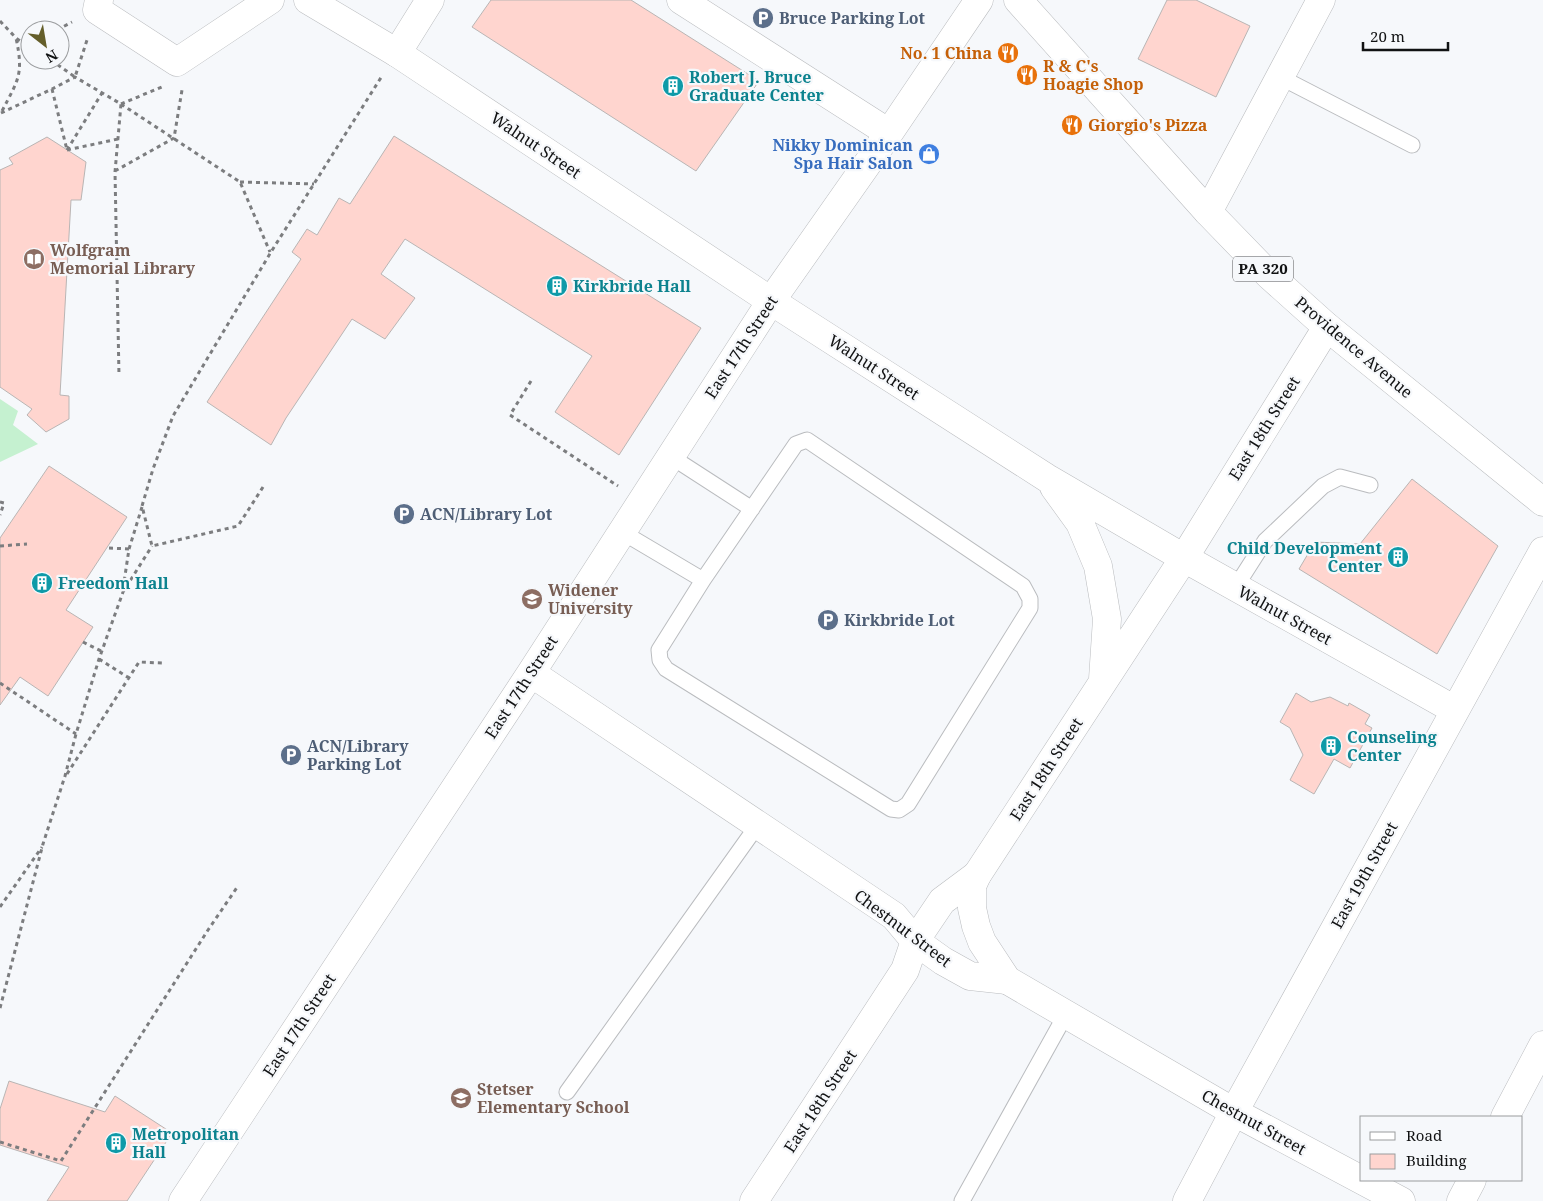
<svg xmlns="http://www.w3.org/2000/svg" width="1543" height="1201" viewBox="0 0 1543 1201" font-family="'Noto Serif',serif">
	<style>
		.green { fill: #c5f1d0 }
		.building { fill: #ffd5cf; stroke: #b9b5b4 }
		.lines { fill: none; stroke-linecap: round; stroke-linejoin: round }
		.lane-casing { stroke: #babcbf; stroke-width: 17 }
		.street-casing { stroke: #babcbf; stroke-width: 29 }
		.secondary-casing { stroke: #babcbf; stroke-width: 29 }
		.primary-casing { stroke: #babcbf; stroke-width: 29 }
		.path { stroke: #7c7d7f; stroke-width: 3; stroke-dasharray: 4 4; stroke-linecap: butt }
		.lane { stroke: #fff; stroke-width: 15 }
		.street { stroke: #fff; stroke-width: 28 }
		.secondary { stroke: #fff; stroke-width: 28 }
		.primary { stroke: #fff; stroke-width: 28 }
		.labels { text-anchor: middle; stroke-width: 4.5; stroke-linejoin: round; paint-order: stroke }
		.shield { fill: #f6f8fb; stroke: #565759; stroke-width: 1 }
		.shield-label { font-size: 15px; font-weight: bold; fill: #111213 }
		.service-label { font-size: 16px; font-weight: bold; fill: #4e5e75; stroke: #f6f8fb; text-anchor: start }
		.food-label { font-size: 16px; font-weight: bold; fill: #c56008; stroke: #f6f8fb; text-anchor: start }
		.culture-label { font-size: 16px; font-weight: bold; fill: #0d838f; stroke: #f6f8fb; text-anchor: start }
		.street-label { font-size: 16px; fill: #111213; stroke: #f6f8fb }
		.shop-label { font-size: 16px; font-weight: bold; fill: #366cbe; stroke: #f6f8fb; text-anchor: end }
		.education-label { font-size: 16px; font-weight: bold; fill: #785e54; stroke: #f6f8fb; text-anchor: start }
	</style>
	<rect width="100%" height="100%" fill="#f6f8fb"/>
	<path class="green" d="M 0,399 L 18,411 L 13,425 L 38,444 L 0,462 Z"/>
	<path class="building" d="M 491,0 L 631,0 L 759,81 L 696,171 L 472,27 Z
		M 1167,0 L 1196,0 L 1250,26 L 1216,97 L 1138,59 Z
		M 394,136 L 701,328 L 619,455 L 555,412 L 592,356 L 405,239 L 381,274 L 415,298 L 385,339 L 352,319 L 286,418 L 271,445 L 207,402 L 301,259 L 292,252 L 307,229 L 317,235 L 339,198 L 350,204 Z
		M 47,137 L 86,162 L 81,200 L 71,200 L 60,395 L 69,396 L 69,419 L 46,432 L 27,415 L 32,409 L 0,387 L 0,170 L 13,164 L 9,158 Z
		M 49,466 L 127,517 L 66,610 L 93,627 L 48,696 L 20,677 L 0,705 L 0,538 Z
		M 1412,479 L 1498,546 L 1437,654 L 1299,569 L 1315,542 L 1360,544 Z
		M 1296,693 L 1311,702 L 1330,697 L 1348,706 L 1349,703 L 1370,715 L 1365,724 L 1372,728 L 1350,768 L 1334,759 L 1314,794 L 1290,780 L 1303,755 L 1290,728 L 1280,722 Z
		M 9,1081 L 105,1112 L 115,1096 L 172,1133 L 127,1201 L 47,1201 L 69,1167 L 0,1145 L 0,1109 Z"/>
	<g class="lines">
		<g class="lane-casing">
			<path id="lane" d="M 1280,77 L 1412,145
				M 807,440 L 1023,586 L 1030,599 L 1030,608 L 908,804 L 899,810 L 891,809 L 666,669 L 660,660 L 659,650 L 703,580 L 796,444 Z
				M 670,456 L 752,509
				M 622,532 L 703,580
				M 1235,588 L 1265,541 L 1323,486 L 1340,477 L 1370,485
				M 567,1092 L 757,826
				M 962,1201 L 1066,1014"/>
		</g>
		<g class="street-casing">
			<path id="street" d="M 99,0 L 97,10 L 177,62 L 270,0
				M 681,0 L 889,133
				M 397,53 L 430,0
				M 1208,212 L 1321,0
				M 1184,558 L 1455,710
				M 531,673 L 894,916 L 915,941 L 943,961 L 970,976 L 1007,980
				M 1505,1117 L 1543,1045
				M 183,1201 L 531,673 L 771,301 L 889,133 L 979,0
				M 754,1201 L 905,970 L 915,941 L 942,901 L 977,875
				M 1187,1201 L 1234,1112 L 1543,551
				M 1461,1201 L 1472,1180"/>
		</g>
		<g class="secondary-casing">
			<path id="secondary" d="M 308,0 L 397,53 L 771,301 L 1047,478 L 1184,558
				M 1327,327 L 1184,558 L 977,875 L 972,886 L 972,908 L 976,926 L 982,942 L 1007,980 L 1234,1112 L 1401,1201
				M 1054,487 L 1080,523 L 1098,566 L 1107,619 L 1103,679"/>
		</g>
		<g class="primary-casing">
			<path id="primary" d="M 1018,0 L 1208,212 L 1269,275 L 1327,327 L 1543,502"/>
		</g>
		<path class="path" d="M 0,21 L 16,38 L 30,48
			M 57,30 L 72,22
			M 51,60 L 75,77 L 88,37
			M 52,89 L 67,150
			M 121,104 L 240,182 L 270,252
			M 121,104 L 164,86
			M 2,111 C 18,80 24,75 16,38
			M 1,113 L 52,89 L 75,77 L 121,104 L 115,172 L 119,376
			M 67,150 L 102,93
			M 67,150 L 118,139
			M 115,171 L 174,138 L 182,90
			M 240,182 L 314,184
			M 531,381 L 510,415 L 618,486
			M 263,487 L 238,526 L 152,546 L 142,506 L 153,469 L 173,416 L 271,252 L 382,76
			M 0,502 L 4,503 L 0,515
			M 0,546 L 27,544
			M 109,548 L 129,549 L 123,589
			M 129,549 L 142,507
			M 83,642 L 101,651
			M 99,659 L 129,678
			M 0,683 L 76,734
			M 67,774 L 139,662 L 162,663
			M 0,907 L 42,847
			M 0,1008 L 43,844 L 65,776 L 76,734 L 99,659 L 123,592 L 152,546
			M 0,1142 L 61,1161 L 208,930 L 238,886"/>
		<use href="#lane" class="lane"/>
		<use href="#street" class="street"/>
		<use href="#secondary" class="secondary"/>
		<use href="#primary" class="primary"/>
	</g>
	<defs>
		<g id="parking-disc" transform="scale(1.125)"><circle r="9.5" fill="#5c6f8a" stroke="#f6f8fb"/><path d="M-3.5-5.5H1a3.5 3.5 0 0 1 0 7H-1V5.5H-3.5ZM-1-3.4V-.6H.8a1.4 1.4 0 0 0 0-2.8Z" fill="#fff"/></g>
		<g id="restaurant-disc" transform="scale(1.125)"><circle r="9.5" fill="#e8710a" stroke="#f6f8fb"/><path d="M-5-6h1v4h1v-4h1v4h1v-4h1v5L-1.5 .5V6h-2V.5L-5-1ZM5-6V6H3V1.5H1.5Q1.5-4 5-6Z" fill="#fff"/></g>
		<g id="building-disc" transform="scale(1.125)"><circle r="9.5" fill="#0f9aa8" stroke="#f6f8fb"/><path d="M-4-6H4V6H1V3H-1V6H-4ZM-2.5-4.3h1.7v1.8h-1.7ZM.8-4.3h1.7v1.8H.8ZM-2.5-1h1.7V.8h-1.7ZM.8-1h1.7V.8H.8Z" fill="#fff"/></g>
		<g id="shop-disc" transform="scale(1.125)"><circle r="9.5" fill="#3f7fe0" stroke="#f6f8fb"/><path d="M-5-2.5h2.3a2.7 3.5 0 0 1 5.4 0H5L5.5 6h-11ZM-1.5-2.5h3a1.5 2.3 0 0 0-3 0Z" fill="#fff"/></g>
		<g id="library-disc" transform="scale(1.125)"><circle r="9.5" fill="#8d6e63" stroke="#f6f8fb"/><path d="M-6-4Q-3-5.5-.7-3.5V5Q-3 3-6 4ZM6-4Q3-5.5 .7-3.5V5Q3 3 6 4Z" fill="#fff"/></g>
		<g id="university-disc" transform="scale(1.125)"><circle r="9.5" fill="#8d6e63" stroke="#f6f8fb"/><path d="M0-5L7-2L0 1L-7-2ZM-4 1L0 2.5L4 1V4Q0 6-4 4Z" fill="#fff"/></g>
		<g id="school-disc" transform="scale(1.125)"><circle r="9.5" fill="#8d6e63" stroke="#f6f8fb"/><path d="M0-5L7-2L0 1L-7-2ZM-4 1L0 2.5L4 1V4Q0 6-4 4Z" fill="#fff"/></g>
	</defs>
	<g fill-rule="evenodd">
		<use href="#parking-disc" x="763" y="18"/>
		<use href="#restaurant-disc" x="1008" y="53"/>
		<use href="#restaurant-disc" x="1027" y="75"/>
		<use href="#building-disc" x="673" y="86"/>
		<use href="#restaurant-disc" x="1072" y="125"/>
		<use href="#shop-disc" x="929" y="154"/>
		<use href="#library-disc" x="34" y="259"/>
		<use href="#building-disc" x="557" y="286"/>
		<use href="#parking-disc" x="404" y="514"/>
		<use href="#building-disc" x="1398" y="557"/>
		<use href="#building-disc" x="42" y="583"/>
		<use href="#university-disc" x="532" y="599"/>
		<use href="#parking-disc" x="828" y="620"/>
		<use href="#building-disc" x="1331" y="746"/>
		<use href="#parking-disc" x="291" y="755"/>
		<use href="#school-disc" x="461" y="1098"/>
		<use href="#building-disc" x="116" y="1143"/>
	</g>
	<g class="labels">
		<rect class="shield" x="1233" y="256.5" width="60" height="25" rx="4"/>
		<g class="shield-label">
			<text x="1263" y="274">PA 320</text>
		</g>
		<g class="service-label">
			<text x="779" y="24">Bruce Parking Lot</text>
			<text x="420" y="520">ACN/Library Lot</text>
			<text x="844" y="626">Kirkbride Lot</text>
			<text x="307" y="752">ACN/Library<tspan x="307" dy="18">Parking Lot</tspan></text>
		</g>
		<g class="food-label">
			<text x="992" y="59" text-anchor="end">No. 1 China</text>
			<text x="1043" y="72">R &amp; C's<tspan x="1043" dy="18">Hoagie Shop</tspan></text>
			<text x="1088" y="131">Giorgio's Pizza</text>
		</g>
		<g class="culture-label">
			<text x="689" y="83">Robert J. Bruce<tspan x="689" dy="18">Graduate Center</tspan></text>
			<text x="573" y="292">Kirkbride Hall</text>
			<text x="1382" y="554" text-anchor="end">Child Development<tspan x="1382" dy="18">Center</tspan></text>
			<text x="58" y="589">Freedom Hall</text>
			<text x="1347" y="743">Counseling<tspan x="1347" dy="18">Center</tspan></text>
			<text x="132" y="1140">Metropolitan<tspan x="132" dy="18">Hall</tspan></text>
		</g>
		<g class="street-label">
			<text transform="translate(536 145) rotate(34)" y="6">Walnut Street</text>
			<text transform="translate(741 347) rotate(-57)" y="6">East 17th Street</text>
			<text transform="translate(1354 347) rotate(40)" y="6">Providence Avenue</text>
			<text transform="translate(874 367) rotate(33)" y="6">Walnut Street</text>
			<text transform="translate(1264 428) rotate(-58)" y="6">East 18th Street</text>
			<text transform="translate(1285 615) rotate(29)" y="6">Walnut Street</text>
			<text transform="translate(521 687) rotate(-57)" y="6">East 17th Street</text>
			<text transform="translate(1046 769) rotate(-57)" y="6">East 18th Street</text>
			<text transform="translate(1364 875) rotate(-61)" y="6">East 19th Street</text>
			<text transform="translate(903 928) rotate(37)" y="6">Chestnut Street</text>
			<text transform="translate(299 1025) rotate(-57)" y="6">East 17th Street</text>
			<text transform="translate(820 1101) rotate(-57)" y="6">East 18th Street</text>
			<text transform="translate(1254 1122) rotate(29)" y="6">Chestnut Street</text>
		</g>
		<g class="shop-label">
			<text x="913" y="151">Nikky Dominican<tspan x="913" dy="18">Spa Hair Salon</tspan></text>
		</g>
		<g class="education-label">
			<text x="50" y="256">Wolfgram<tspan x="50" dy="18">Memorial Library</tspan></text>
			<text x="548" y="596">Widener<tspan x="548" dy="18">University</tspan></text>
			<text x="477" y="1095">Stetser<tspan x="477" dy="18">Elementary School</tspan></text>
		</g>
	</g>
	<rect x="1360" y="1116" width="162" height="65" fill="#f6f8fb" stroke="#9a9c9e"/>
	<rect x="1370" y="1132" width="25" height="8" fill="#ffffff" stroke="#9a9c9e"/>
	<text x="1406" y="1141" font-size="15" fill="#111213">Road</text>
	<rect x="1370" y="1154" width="25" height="15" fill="#ffd5cf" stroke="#9a9c9e"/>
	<text x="1406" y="1166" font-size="15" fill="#111213">Building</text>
	<g transform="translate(45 45) rotate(149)"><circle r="24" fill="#f6f8fb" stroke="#9a9c9e"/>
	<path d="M0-4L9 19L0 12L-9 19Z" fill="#645e2a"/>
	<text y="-8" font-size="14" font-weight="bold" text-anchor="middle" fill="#111213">N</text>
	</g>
	<path d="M1363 42v8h85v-8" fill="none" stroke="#111213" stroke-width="2.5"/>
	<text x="1370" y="42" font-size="15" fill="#111213" stroke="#f6f8fb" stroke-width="4" paint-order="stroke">20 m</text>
</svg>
